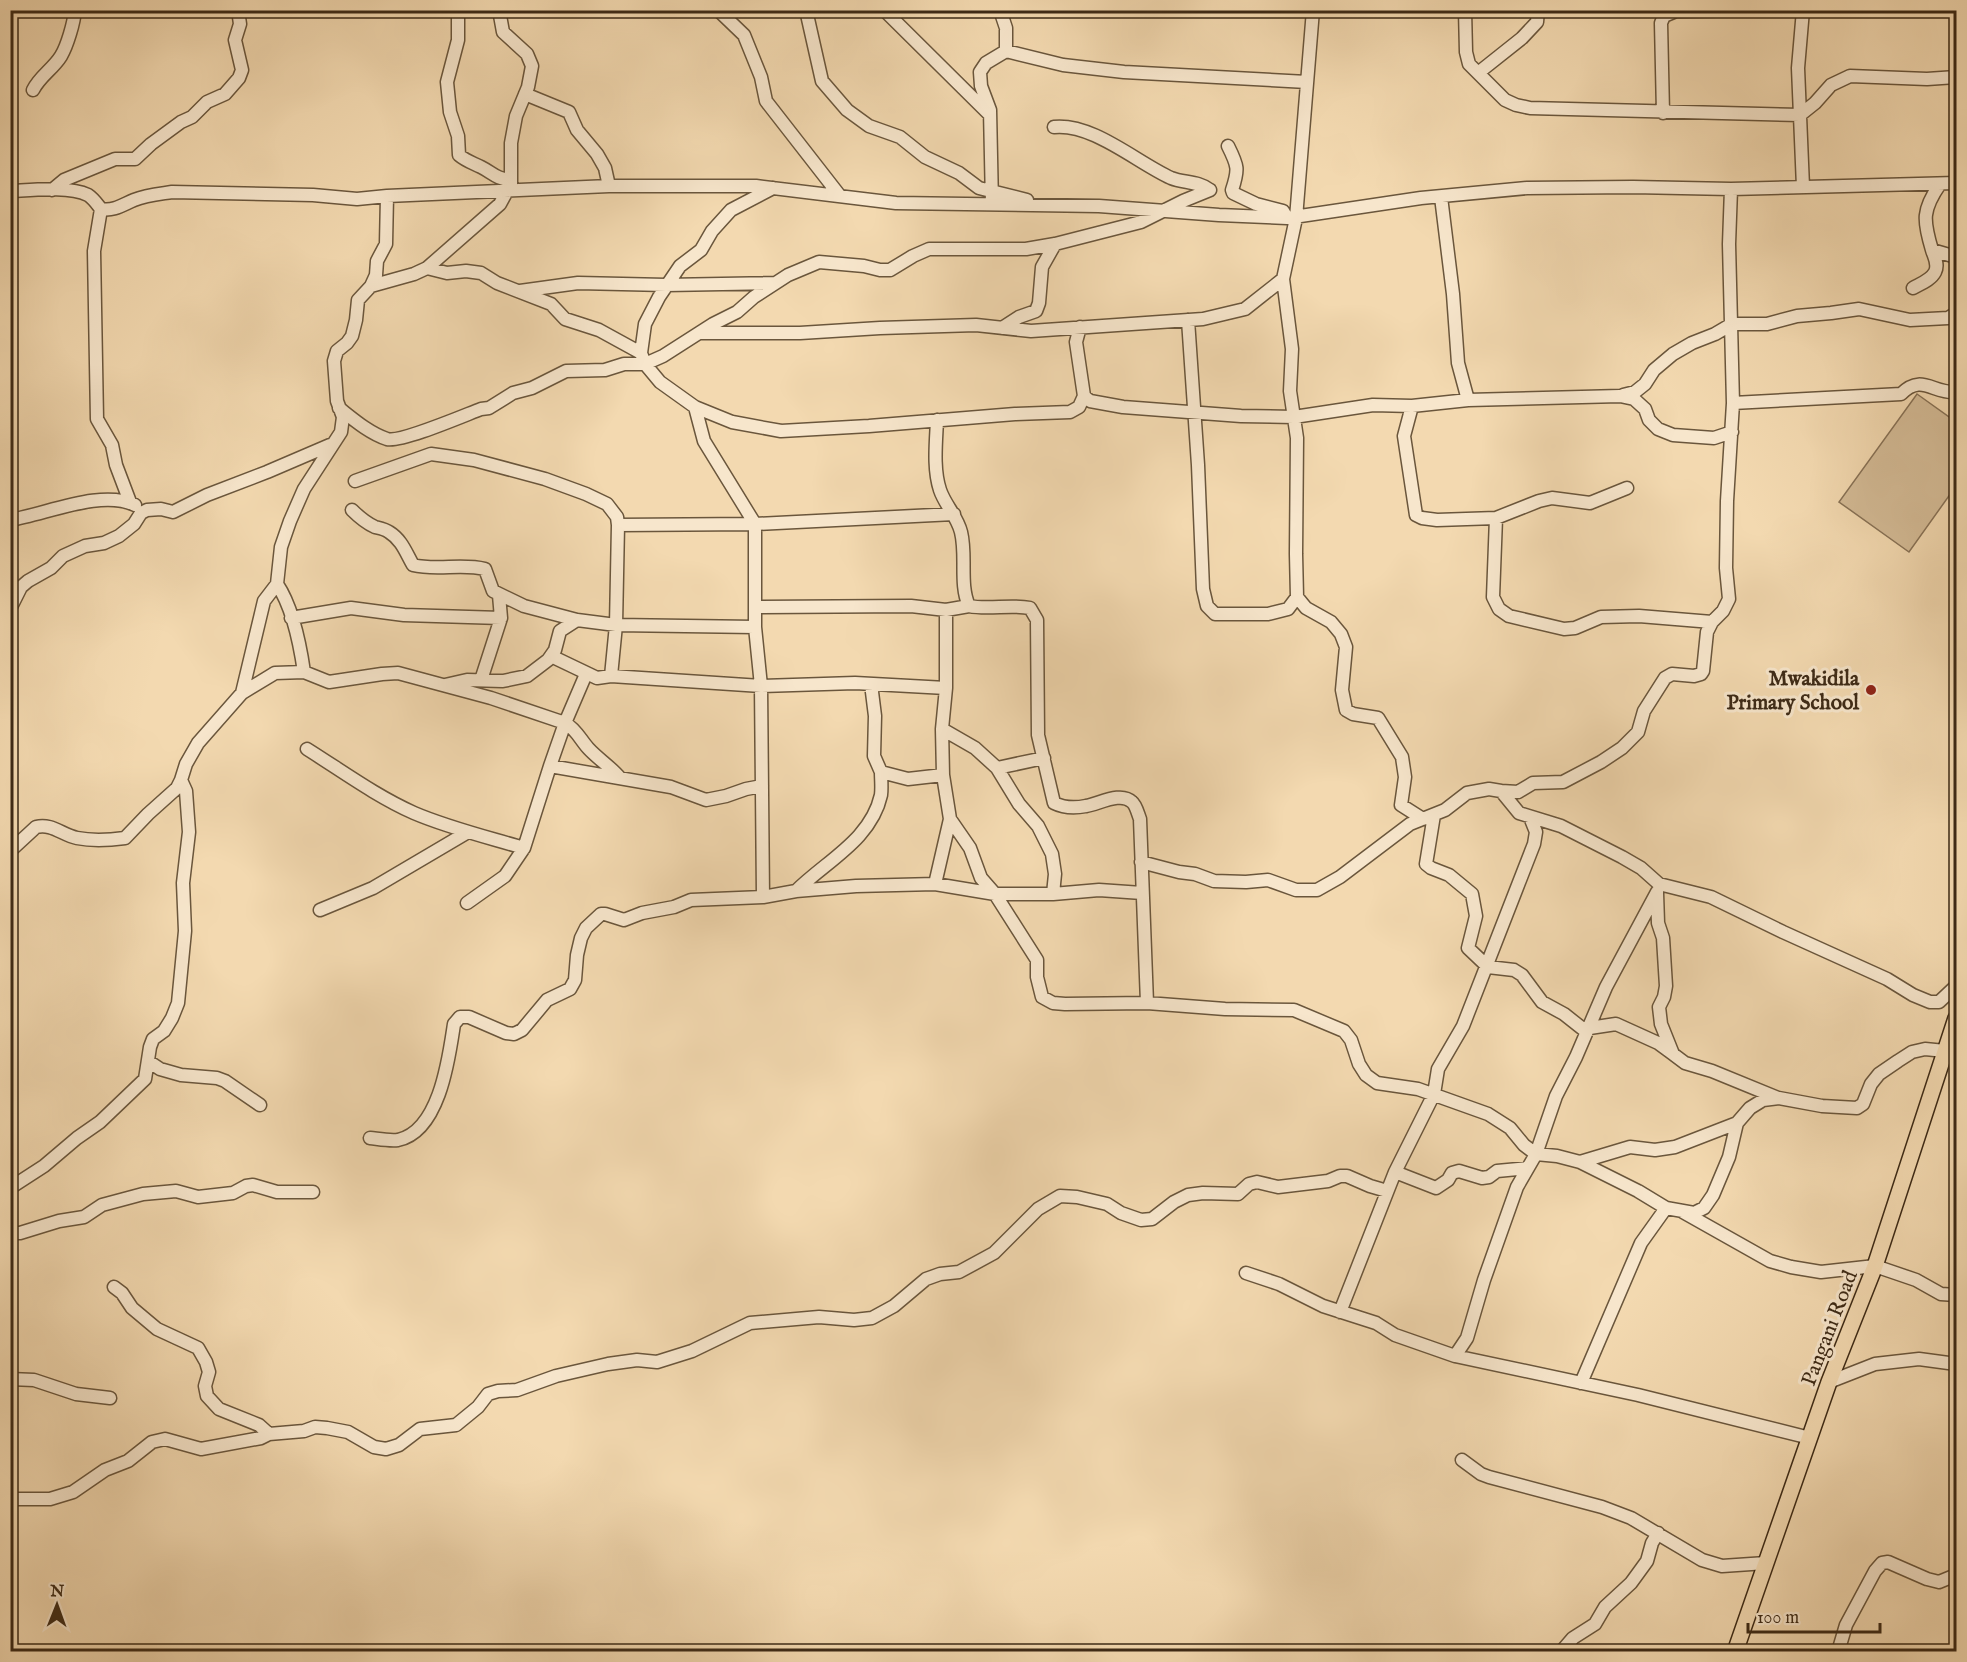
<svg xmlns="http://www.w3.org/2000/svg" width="1967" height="1662" viewBox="0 0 1967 1662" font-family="'IM FELL English',serif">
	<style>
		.green { fill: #d4bb96; stroke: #887256; stroke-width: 1.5 }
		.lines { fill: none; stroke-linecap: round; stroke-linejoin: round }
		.minor-casing { stroke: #6a563c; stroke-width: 15 }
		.major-casing { stroke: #3d2a16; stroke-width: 18 }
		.minor { stroke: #f7e6cc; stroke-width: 12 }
		.major { stroke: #f3d9b0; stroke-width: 15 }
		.poi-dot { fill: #8f2418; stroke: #f7e6cc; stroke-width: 2 }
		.labels { text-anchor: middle; stroke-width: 6; stroke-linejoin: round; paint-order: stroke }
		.poi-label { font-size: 21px; font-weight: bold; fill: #3d2a16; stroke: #f7e6cc; text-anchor: end }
		.street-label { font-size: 21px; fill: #3d2a16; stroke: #f7e6cc }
	</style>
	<rect width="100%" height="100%" fill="#f3d9b0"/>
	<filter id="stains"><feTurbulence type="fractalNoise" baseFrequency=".00333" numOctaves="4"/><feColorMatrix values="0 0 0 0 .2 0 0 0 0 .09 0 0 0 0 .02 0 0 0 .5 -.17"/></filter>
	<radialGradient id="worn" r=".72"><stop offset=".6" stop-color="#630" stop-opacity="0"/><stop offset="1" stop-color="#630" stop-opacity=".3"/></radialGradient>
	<path class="green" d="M 1917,394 L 1956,422 L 1956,486 L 1909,552 L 1839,502 Z"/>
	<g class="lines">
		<g class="minor-casing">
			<path id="minor" d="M 458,10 L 458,40 L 447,82 L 450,112 L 458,136 L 459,155 C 466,161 473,163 481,167 C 493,173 496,179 511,180
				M 499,10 L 503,32 L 527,54 L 532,66 L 528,87 L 516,116 L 511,143 L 511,186
				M 718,10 L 744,35 L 761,77 L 766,101 L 840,196
				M 806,10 L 822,81 L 847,110 L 869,126 L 900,137 L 925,157 L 959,173 L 979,188 L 1027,200
				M 884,10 L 989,114
				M 1000,10 L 1006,28 L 1006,51
				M 1313,10 L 1296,218 L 1283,279 L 1292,349 L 1290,391 L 1297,438 L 1296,554 L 1297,597 L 1306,608 L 1331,622 L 1341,634 L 1346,647 L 1342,690 L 1346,710 L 1353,714 L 1378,718 L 1402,757 L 1405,777 L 1401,805 L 1423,819
				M 1465,10 L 1466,52 L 1469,64 L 1505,100 L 1516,105 L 1530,108 L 1800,115 L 1815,103 L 1831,85 L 1850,76 L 1927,79 L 1956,77
				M 1478,73 L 1522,38 L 1537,22 L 1538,10
				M 33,90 C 40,76 53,69 61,56 C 67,46 74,23 75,10
				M 525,94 L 569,112 L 577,130 L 597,154 L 605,168 L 609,186
				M 1663,113 L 1661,23 L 1664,16 L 1676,11 L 1759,10
				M 1054,127 C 1093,123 1136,162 1171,178 C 1183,183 1199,181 1210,190
				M 1228,146 C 1238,166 1239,169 1232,190 L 1233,193 L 1256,204 L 1283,211 L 1287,218
				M 1803,187 L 1798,68 L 1803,10
				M 52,190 L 64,180 L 115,159 L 135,159 L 151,144 L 181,122 L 192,117 L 207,102 L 225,94 L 239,78 L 242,70 L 235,40 L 240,24 L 238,10
				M 10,191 C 32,190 69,186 88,195 C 94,199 97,204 101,209 L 94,251 L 97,419 L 112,445 L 116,465 L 130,502
				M 1441,197 L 1453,294 L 1458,363 L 1468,400
				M 992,204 L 990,110 L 981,86 L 980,72 L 986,63 L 1006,51 L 1063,65 L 1124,72 L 1307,82
				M 101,209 C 115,211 122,205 134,200 C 146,195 159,194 172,192 L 313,195 L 357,199 L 387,196 L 609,186 L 756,186 L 896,203 L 1099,206 L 1219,215 L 1287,218 L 1421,198 L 1527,188 L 1633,187 L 1731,189 L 1956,183
				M 1932,250 L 1956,257
				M 427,268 L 447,273 L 466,271 L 481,273 L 497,283 L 551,304 L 565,319 L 599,330 L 641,353 L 645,364 L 660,382 L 695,407 L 732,422 L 781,431 L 869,426 L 1015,414 L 1070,412 L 1079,407 L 1084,396 L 1076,342 L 1080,327
				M 371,286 L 414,274 L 427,268 L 500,204 L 507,191
				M 1913,288 C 1920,284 1931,280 1935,272 C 1939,264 1934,257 1932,250 C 1923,220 1922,210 1940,184
				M 520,291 L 578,283 L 666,285 L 775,283
				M 1188,320 L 1198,465 L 1203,589 L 1207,606 L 1215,614 L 1268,614 L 1288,609 L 1297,597
				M 1002,328 L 1019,317 L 1036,311 L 1039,303 L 1042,267 L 1055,244
				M 699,333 L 800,333 L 880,328 L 976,325 L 1031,331 L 1203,319 L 1245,309 L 1283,279
				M 641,353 L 645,324 L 659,297 L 680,266 L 701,250 L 712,231 L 731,210 L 773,188
				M 1623,395 L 1635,392 L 1645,384 L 1654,370 L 1673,354 L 1692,343 L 1715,334 L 1732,324 L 1767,324 L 1797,316 L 1831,313 L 1859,309 L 1910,320 L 1948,318 L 1956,313
				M 1084,396 L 1090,401 L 1123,407 L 1241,416 L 1294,417 L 1373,405 L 1412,406 L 1468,400 L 1620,396 L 1634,399 L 1645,409 L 1649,420 L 1658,429 L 1673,435 L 1714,438 L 1732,432
				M 1733,403 L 1901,394 C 1922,373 1933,394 1956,392
				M 1412,406 L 1404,436 L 1416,515 L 1422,518 L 1437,520 L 1496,518 L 1539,501 L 1552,498 L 1590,503 L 1627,488
				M 695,407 L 704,441 L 755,524 L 755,627 L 761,686 L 763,897
				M 339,408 C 353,419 369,433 387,439 C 400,443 465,415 481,409 L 489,408 L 513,393 L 532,388 L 566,371 L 605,370 L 624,364 L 645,364 L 663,356 L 713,324 L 737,312 L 754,297 L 788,275 L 819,262 L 864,266 L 880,270 L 890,270 L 913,256 L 929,249 L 1026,249 L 1055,244 L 1141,222 L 1183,201 L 1210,190
				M 937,420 C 936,443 933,469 940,490 C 945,505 957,516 961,532 C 967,556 959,584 969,606 C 989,610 1010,604 1030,608 L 1037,620 L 1038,735 L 1054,803 C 1064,808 1076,808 1086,806 C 1099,804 1121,791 1132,802 C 1136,805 1138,814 1140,819 L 1147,1003
				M 355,481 L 431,454 L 474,460 L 545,479 L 586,494 L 607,504 L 617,517 L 618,525 L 616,625 L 611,676
				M 352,510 C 359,517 366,523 375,527 C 379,528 385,529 389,532 C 402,540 406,553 413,565 C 437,571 461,563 485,569 L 493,591 L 524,606 L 577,620 L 616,625 L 755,627
				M 1496,518 L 1493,597 L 1499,609 L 1509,616 L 1564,629 L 1575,628 L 1601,617 L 1639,616 L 1712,622
				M 10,520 C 47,514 101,489 135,505
				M 618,525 L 755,524 L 954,514
				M 277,584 C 293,608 300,644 304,672
				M 756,607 L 911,606 L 946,610 L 969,606
				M 10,609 L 21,587 L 28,581 L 51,568 L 63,556 L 85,546 L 104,543 L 119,536 L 134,524 L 141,513 L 147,510 L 161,509 L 173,512 L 207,495 L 267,472 L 330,445
				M 291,618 L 351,608 L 404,615 L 501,618
				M 551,656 L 597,678 L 611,676 L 761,686 L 855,683 L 946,688
				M 481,680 L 501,618 L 499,595
				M 871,684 L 875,716 L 874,756 L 881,772 L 908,779 L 943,775
				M 445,685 L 467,680 L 503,681 L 527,676 L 548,660 L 555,650 L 560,631 L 577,620
				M 242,693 L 275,673 L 304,672 L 329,682 L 382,674 L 398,673 L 491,698 L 565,723 C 576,729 580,739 588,748 C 598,759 611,767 620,778
				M 942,729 L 975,748 L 997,768 L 1044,758
				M 307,749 C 342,771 376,796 414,813 C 449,828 487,837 524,848
				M 550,766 L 671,787 L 706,800 L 726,796 L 746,789 L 762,786
				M 997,768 L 1019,804 L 1038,826 L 1052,854 L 1055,874 L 1053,894
				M 1501,791 L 1518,792 L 1533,783 L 1563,782 L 1601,762 L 1622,748 L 1638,732 L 1644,711 L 1665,678 L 1672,674 L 1694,676 L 1701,674 L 1703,671 L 1707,632 L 1712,622 L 1723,611 L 1729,599 L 1726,568 L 1727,501 L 1733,403 L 1729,244 L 1731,189
				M 1434,815 L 1426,864 L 1431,868 L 1449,875 L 1472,894 L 1476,916 L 1468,948 L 1488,967 L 1514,970 L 1522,975 L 1542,1002 L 1564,1014 L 1583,1029 L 1616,1024 L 1658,1043 L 1673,1054
				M 950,819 L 970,848 L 981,878 L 995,894 L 1037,960 L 1037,977 L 1042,997 L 1053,1003 L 1065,1004 L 1147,1003 L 1225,1009 L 1294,1010 L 1344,1031 L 1351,1040 L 1359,1064 L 1366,1075 L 1377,1083 L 1418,1089 L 1488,1114 L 1510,1128 L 1524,1145 L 1536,1154 L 1557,1156 L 1580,1162 L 1630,1147 L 1655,1150 L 1675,1147 L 1737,1123 L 1750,1108 L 1763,1100 L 1779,1098 L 1822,1106 L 1857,1108 L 1863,1104 L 1871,1084 L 1879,1074 L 1898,1061 L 1912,1052 L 1925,1049 L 1945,1051
				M 10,851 L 36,827 C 52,823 62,835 77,838 C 92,841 110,840 125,838 L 148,814 L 177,788 L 181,780
				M 1141,862 L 1179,872 L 1195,874 L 1214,881 L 1246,882 L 1268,880 L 1296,890 L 1317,890 L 1340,877 L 1410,824 L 1445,810 L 1467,793 L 1489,789 L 1501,791 L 1519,813 L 1561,826 L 1622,857 L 1641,868 L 1659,884 L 1711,897 L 1783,932 L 1887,979 L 1913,995 L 1930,1002 L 1939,1002 L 1956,986
				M 935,884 L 950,819 L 943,775 L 942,729 L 946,688 L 946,610
				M 796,891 C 826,861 871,840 881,795 C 882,788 881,779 881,772
				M 1657,893 L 1658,923 L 1663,938 L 1666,986 L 1664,997 L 1659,1007 L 1661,1024 L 1673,1054 L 1685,1063 L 1712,1071 L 1778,1098
				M 467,903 L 505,876 L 524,848 L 550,766 L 565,723 L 586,674
				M 320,910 L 373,888 L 468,832
				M 148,1061 L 160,1069 L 181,1075 L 217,1078 L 225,1081 L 260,1105
				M 370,1138 C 379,1139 389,1141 398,1140 C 440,1131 449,1057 454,1024 L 460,1017 L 469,1017 L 506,1033 L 514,1034 L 522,1030 L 547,1000 L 570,989 L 575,980 L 577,955 L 581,938 L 586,928 L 601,914 L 605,914 L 624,920 L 642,913 L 674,907 L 691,900 L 763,897 L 796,891 L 856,886 L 935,884 L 995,894 L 1053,894 L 1099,890 L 1142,893
				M 1580,1162 L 1638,1191 L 1666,1208 L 1694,1213 L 1704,1208 L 1713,1195 L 1729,1157 L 1737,1123
				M 1395,1172 L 1436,1188 L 1448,1180 L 1452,1173 L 1459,1171 L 1482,1178 L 1489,1177 L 1497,1171 L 1528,1168
				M 10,1188 L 44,1166 L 77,1138 L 100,1122 L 145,1079 L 150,1047 L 153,1039 L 164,1031 L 172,1018 L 178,1003 L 185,931 L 183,883 L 189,832 L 186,791 L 181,780 L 186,764 L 198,743 L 242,693 L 264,601 L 277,584 L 281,547 L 290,521 L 304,489 L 341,432 L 343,417 L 337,401 L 334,361 L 337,351 L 347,343 L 352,336 L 356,320 L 358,300 L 371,286 L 376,275 L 377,261 L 386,244 L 387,196
				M 1683,1212 L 1770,1261 L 1791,1267 L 1821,1272 L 1875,1266 L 1916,1280 L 1941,1294 L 1956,1295
				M 10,1233 L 20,1233 L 59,1221 L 84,1217 L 102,1205 L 143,1194 L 176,1191 L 198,1197 L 233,1193 L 246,1186 L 253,1185 L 277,1192 L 313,1192
				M 1246,1273 L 1279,1284 L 1323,1306 L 1376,1323 L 1395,1335 L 1455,1356 L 1467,1338 L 1484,1280 L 1517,1187 L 1536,1154 L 1556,1096 L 1576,1057 L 1606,987 L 1657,892
				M 114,1287 L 122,1293 L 132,1308 L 157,1329 L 198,1348 L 206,1362 L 209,1372 L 205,1386 L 207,1396 L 219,1409 L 259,1425 L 269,1434
				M 1340,1312 L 1395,1172 L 1434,1094 L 1438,1069 L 1463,1026 L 1534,844 L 1536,832 L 1530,817
				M 1455,1356 L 1638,1395 L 1810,1438
				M 10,1379 L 34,1380 L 76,1394 L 110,1398
				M 1829,1382 L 1875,1364 L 1919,1359 L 1956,1364
				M 1581,1383 L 1641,1243 L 1666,1208
				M 1462,1460 L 1481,1474 L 1489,1477 L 1602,1507 L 1631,1518 L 1702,1560 L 1722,1566 L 1766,1563
				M 10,1499 L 50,1499 L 73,1492 L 105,1470 L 128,1461 L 152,1442 L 165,1439 L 201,1449 L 261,1438 L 269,1434 L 304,1431 L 315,1427 L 327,1428 L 348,1432 L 374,1447 L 386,1449 L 399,1445 L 420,1429 L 456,1425 L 478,1407 L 488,1394 L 498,1391 L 517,1390 L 556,1376 L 608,1364 L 637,1360 L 657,1362 L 692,1351 L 750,1323 L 819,1317 L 854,1320 L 872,1318 L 894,1306 L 926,1279 L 940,1274 L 959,1272 L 994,1253 L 1038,1209 L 1060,1196 L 1077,1197 L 1107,1204 L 1121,1213 L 1141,1220 L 1152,1219 L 1174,1202 L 1188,1195 L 1203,1193 L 1238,1194 L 1249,1184 L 1257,1182 L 1278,1187 L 1328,1181 L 1340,1176 L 1347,1176 L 1370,1186 L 1387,1191
				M 1561,1652 L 1573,1638 L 1595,1624 L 1605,1607 L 1631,1583 L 1647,1561 L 1652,1543 L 1658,1533
				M 1838,1652 L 1846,1625 L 1875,1571 L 1882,1563 L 1888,1562 L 1927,1579 L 1939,1582 L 1956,1575"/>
		</g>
		<g class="major-casing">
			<path id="major" d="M 1735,1652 L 1829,1382 L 1875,1266 L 1956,1018"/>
		</g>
		<use href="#minor" class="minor"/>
		<use href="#major" class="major"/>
	</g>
	<circle class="poi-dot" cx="1871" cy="690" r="6"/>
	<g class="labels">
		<g class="poi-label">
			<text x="1859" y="685">Mwakidila<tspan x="1859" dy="24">Primary School</tspan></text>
		</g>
		<g class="street-label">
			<text transform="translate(1829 1328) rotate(-69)" y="7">Pangani Road</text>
		</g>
	</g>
	<rect width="1967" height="1662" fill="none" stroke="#f3d9b0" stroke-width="36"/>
	<rect x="12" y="12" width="1943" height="1638" fill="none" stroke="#3d2a16" stroke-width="3"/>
	<rect x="18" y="18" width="1931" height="1626" fill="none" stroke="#3d2a16" stroke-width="1.5"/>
	<g transform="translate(57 1605) rotate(1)" stroke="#f7e6cc" stroke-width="4.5" paint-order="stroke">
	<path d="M0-4.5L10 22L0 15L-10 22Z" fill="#3d2a16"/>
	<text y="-9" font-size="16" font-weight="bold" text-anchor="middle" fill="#3d2a16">N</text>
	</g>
	<path d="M1748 1623v9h132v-9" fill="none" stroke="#3d2a16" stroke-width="3"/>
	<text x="1757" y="1623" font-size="18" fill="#3d2a16" stroke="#f7e6cc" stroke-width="4.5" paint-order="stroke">100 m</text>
	<rect width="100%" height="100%" filter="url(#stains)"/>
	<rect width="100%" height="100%" fill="url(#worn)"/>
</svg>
